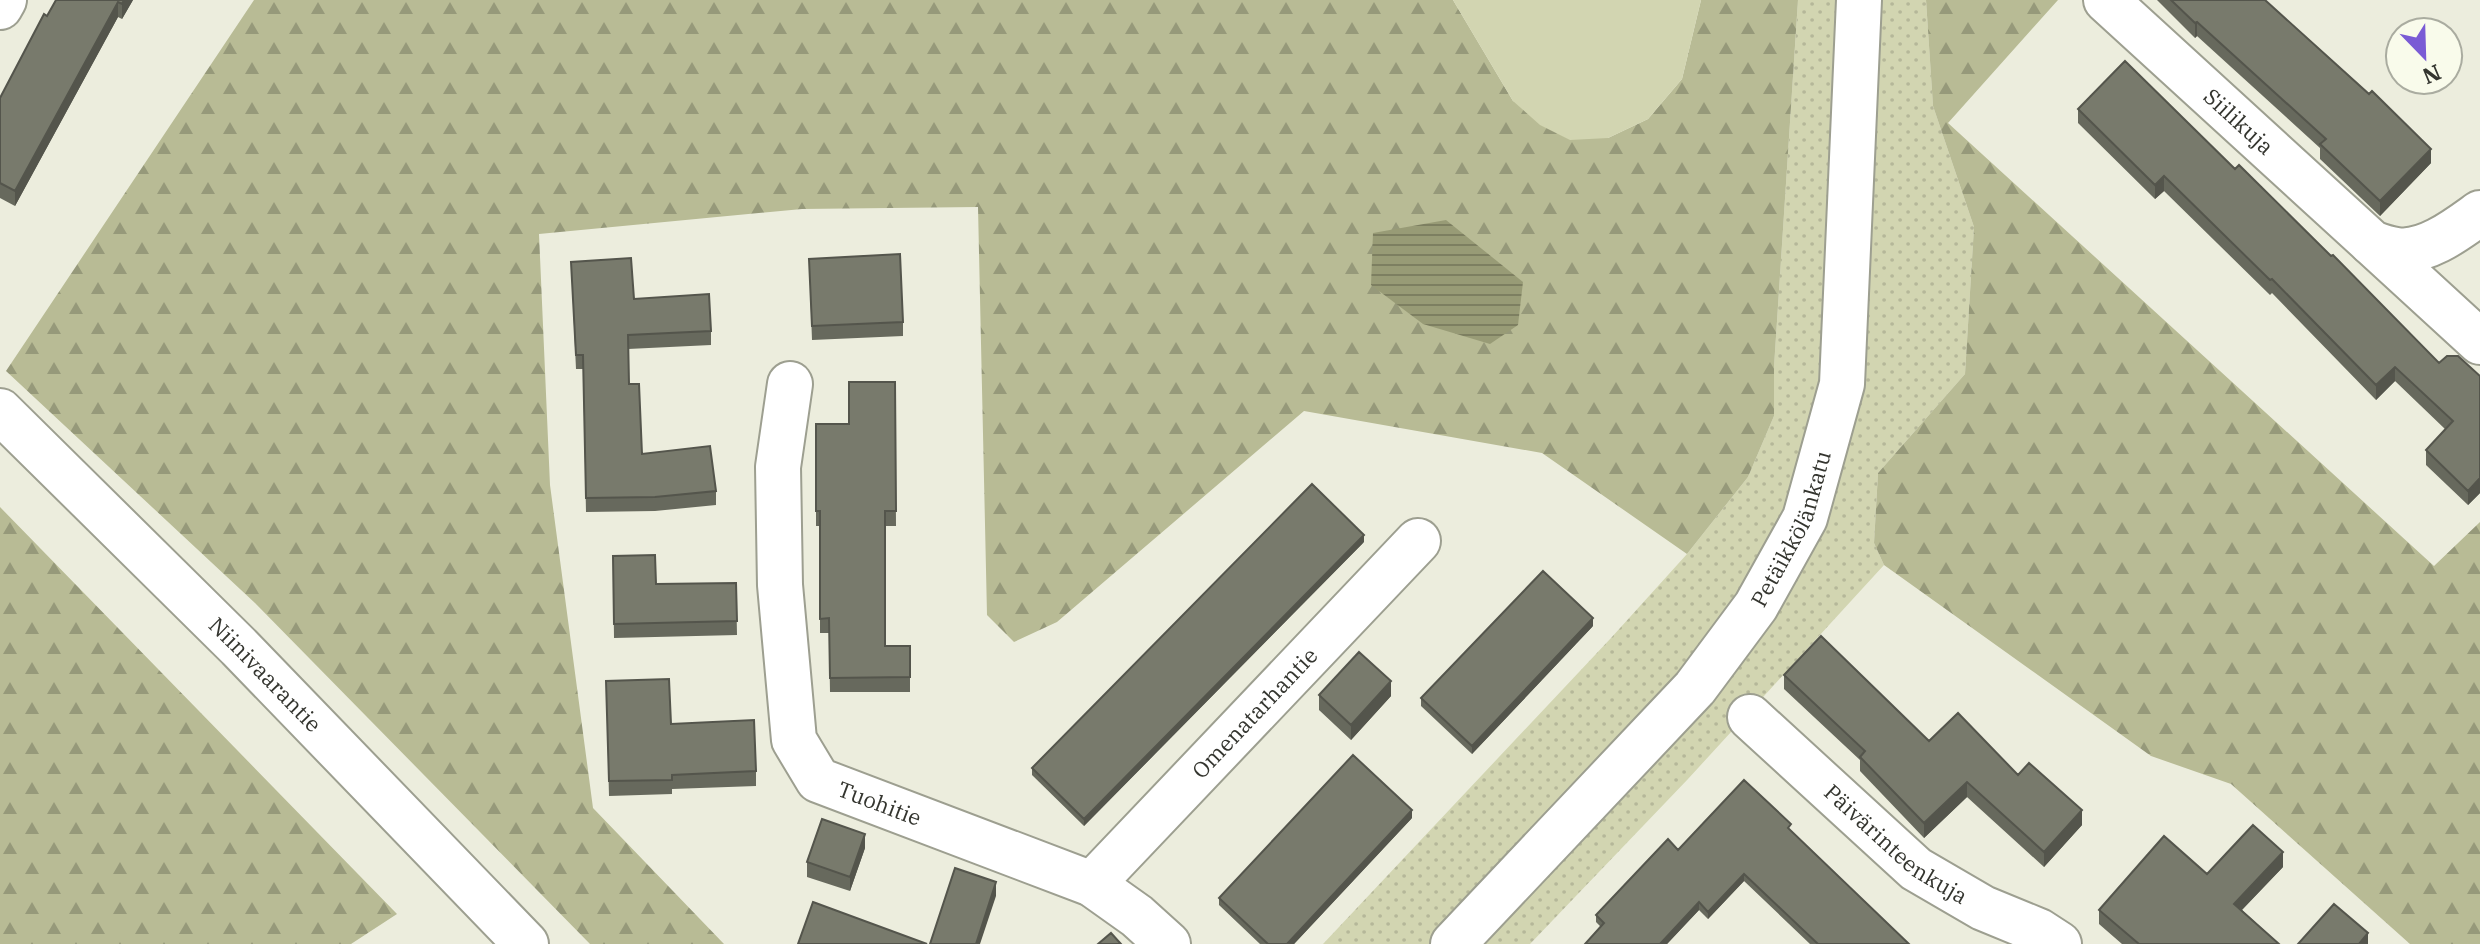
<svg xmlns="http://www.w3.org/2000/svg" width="2480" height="944" viewBox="0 0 2480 944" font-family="'IBM Plex Serif',serif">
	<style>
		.grass { fill: url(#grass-dots) }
		.forest { fill: url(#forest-firs) }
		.park { fill: #d2d5b1 }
		.water { fill: url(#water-rules) }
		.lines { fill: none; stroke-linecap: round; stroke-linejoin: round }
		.minor-casing { stroke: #9d9f90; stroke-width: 48 }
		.major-casing { stroke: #9d9f90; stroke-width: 48 }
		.minor { stroke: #fff; stroke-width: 44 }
		.major { stroke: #fff; stroke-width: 44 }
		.wall { fill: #67695d }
		.shaded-wall { fill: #54554c }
		.building { fill: #787a6c; stroke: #54554c; stroke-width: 2 }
		.labels { text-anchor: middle; stroke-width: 8; stroke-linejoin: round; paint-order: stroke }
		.street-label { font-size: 22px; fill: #34352f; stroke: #f9fbeb }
	</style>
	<defs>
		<pattern id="grass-dots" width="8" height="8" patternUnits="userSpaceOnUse" patternTransform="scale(2)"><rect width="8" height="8" fill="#d2d5b1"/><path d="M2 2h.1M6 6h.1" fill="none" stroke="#b5b799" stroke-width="1.8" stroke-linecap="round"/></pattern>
		<pattern id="forest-firs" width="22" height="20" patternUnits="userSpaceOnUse" patternTransform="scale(2)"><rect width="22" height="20" fill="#b8bb95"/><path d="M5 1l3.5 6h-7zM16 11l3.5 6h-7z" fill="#96997a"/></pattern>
		<pattern id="water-rules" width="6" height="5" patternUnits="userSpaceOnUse" patternTransform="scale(2)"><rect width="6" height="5" fill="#989b76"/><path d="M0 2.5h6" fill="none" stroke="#7d7f61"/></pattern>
	</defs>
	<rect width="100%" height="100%" fill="#eceddd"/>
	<path class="grass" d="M 1798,0 L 1926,0 L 1933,106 L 1974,227 L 1965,374 L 1878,473 L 1874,543 L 1884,565 L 1688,779 L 1530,944 L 1323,944 L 1611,638 L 1687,554 L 1748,477 L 1774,416 L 1774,367 Z"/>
	<path class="forest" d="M 254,0 L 1453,0 L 1513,101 L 1608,138 L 1648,119 L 1682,79 L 1701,0 L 1798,0 L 1774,367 L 1774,416 L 1748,477 L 1687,554 L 1542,453 L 1304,411 L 1057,622 L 1014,642 L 987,615 L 978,207 L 802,209 L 539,234 L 550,485 L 593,808 L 724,944 L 590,944 L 255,603 L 6,371 Z
		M 1926,0 L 2058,0 L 1948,123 L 2434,566 L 2480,522 L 2480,944 L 2410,944 L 2231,784 L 2151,756 L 1884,565 L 1874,543 L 1878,473 L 1965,374 L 1974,227 L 1933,106 Z
		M 0,507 L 397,914 L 351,944 L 0,944 Z"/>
	<path class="park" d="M 1453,0 L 1701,0 L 1682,79 L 1648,119 L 1608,138 L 1570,140 L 1540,125 L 1513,101 Z"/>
	<path class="water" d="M 1446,220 L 1523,282 L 1518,325 L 1490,344 L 1423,324 L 1371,285 L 1373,233 Z"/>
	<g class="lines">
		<g class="minor-casing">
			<g id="minor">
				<path id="s1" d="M 2106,0 L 2372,243 C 2380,246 2389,249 2397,250 C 2426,254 2459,228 2480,213"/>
				<path d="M 0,7 L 4,0"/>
				<path d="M 2372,243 L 2480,342"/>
				<path id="s2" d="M 790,384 L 778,467 L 780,585 L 794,740 L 818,780 L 1092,884 L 1137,916 L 1168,944"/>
				<path id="s3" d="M 1750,717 L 1916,869 L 1983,908 L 2039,931 L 2059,944"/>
				<path id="s4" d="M 1092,884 L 1418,541"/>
				<path id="s5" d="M 1453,944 L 1695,688 L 1756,606 L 1805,518 L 1842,384 L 1859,0"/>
			</g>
		</g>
		<g class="major-casing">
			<g id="major">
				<path id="s6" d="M 0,411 L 239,647 L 526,944"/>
			</g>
		</g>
		<use href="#minor" class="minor"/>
		<use href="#major" class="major"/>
	</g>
	<path class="wall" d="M 133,0 L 122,19 L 118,17 L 15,206 L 0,198 L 0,98 L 47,16 Z
		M 2157,0 L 2265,0 L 2431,163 L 2380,216 L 2320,159 L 2320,148 L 2197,36 L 2195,38 Z
		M 2078,109 L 2235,169 L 2439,363 L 2480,376 L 2480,493 L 2468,505 L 2426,465 L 2426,450 L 2445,429 L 2395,381 L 2376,400 L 2272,293 L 2270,295 L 2164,191 L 2155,199 L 2078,123 Z
		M 809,259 L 903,322 L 903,336 L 812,340 Z
		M 571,262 L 634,299 L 711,331 L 711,345 L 628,349 L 629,384 L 642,454 L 716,491 L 716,505 L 655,511 L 586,512 L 583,369 L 576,369 Z
		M 895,382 L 896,526 L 885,526 L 885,646 L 910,646 L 910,692 L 830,692 L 829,633 L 820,633 L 820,526 L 816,526 L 816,424 L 849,424 Z
		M 1364,542 L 1084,826 L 1032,775 L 1032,768 Z
		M 613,556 L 656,584 L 736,583 L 737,635 L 614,638 Z
		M 1593,626 L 1472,754 L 1421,706 L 1421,698 Z
		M 1784,675 L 1929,741 L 2018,775 L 2082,825 L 2044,867 L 1967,797 L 1924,838 L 1860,771 L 1860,760 L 1784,689 Z
		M 606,681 L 671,724 L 756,771 L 756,786 L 672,789 L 672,794 L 609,796 Z
		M 1319,695 L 1391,696 L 1351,740 L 1319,710 Z
		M 1412,818 L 1294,944 L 1260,944 L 1219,905 L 1219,898 Z
		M 1791,831 L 1909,944 L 1810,944 L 1744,881 L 1708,919 L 1699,910 L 1667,944 L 1585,944 L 1601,927 L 1596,922 L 1596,915 Z
		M 865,848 L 850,891 L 807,877 L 807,862 Z
		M 2283,867 L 2242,910 L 2279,944 L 2122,944 L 2099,924 L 2099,910 Z"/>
	<path class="shaded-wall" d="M 124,0 L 133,0 L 122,19 L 122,4 Z
		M 118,2 L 118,17 L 15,206 L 15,191 Z
		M 2197,22 L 2197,36 L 2195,38 L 2195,23 Z
		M 2431,149 L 2431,163 L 2380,216 L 2380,201 Z
		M 2164,176 L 2164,191 L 2155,199 L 2155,185 Z
		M 2395,367 L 2395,381 L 2376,400 L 2376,385 Z
		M 2480,478 L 2480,493 L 2468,505 L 2468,491 Z
		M 1364,535 L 1364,542 L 1084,826 L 1084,819 Z
		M 1593,618 L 1593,626 L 1472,754 L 1472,746 Z
		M 1391,681 L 1391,696 L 1351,740 L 1351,725 Z
		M 1967,782 L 1967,797 L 1924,838 L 1924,823 Z
		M 1412,810 L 1412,818 L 1294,944 L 1287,944 Z
		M 2082,810 L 2082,825 L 2044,867 L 2044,852 Z
		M 865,834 L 865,848 L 850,891 L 850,877 Z
		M 2283,852 L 2283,867 L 2234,918 L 2234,904 Z
		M 1744,874 L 1744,881 L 1708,919 L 1708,912 Z
		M 996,882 L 996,896 L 980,944 L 976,944 Z
		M 1699,902 L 1699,910 L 1667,944 L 1660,944 Z
		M 2368,933 L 2368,944 L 2359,944 Z"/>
	<path class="building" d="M 56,0 L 124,0 L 122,4 L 118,2 L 15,191 L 0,183 L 0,98 L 44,14 L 47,16 Z
		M 2171,0 L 2265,0 L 2369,94 L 2372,91 L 2431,149 L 2380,201 L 2320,144 L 2326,139 L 2197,22 L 2195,23 Z
		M 2125,61 L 2235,169 L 2239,165 L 2331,256 L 2333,255 L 2439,363 L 2447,356 L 2458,356 L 2480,376 L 2480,478 L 2468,491 L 2426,450 L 2453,421 L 2395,367 L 2376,385 L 2272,279 L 2270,280 L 2164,176 L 2155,185 L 2078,109 Z
		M 900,254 L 903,322 L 812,326 L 809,259 Z
		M 631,258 L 634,299 L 709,294 L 711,331 L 628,335 L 629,384 L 639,384 L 642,454 L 710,446 L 716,491 L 655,497 L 586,498 L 583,355 L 576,355 L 571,262 Z
		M 849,382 L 895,382 L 896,511 L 885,511 L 885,646 L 910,646 L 910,677 L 830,678 L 829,618 L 820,619 L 820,511 L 816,511 L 816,424 L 849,424 Z
		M 1312,484 L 1364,535 L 1084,819 L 1032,768 Z
		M 655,555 L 656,584 L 736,583 L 737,621 L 614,624 L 613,556 Z
		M 1543,571 L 1593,618 L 1472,746 L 1421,698 Z
		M 1821,636 L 1929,741 L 1958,713 L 2018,775 L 2029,763 L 2082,810 L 2044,852 L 1967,782 L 1924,823 L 1860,757 L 1865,751 L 1784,675 Z
		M 1359,652 L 1391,681 L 1351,725 L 1319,695 Z
		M 669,679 L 671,724 L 754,720 L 756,771 L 672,775 L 672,780 L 609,781 L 606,681 Z
		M 1353,755 L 1412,810 L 1287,944 L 1268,944 L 1219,898 Z
		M 1744,780 L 1791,824 L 1788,828 L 1909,944 L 1818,944 L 1744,874 L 1708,912 L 1699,902 L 1660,944 L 1585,944 L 1604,923 L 1596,915 L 1668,839 L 1678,850 Z
		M 822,819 L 865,834 L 850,877 L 807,862 Z
		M 2253,825 L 2283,852 L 2234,904 L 2279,944 L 2139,944 L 2099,910 L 2164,836 L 2207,874 Z
		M 955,868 L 996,882 L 976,944 L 930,944 Z
		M 813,902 L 927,944 L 798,944 Z
		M 2334,904 L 2368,933 L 2359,944 L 2298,944 Z
		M 1111,933 L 1121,944 L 1098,944 Z"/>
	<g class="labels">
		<g class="street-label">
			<text dy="8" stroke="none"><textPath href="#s1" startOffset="180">Siilikuja</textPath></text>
			<text dy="8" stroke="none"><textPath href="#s5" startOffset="540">Petäikkölänkatu</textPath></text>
			<text dy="8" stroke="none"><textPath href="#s6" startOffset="374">Niinivaarantie</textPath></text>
			<text dy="8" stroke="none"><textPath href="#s4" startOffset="236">Omenatarhantie</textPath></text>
			<text dy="8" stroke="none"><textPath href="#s2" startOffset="470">Tuohitie</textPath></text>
			<text dy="8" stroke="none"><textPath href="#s3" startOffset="194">Päivärinteenkuja</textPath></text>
		</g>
	</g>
	<g transform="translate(2424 56) rotate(157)"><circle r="38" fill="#f9fbeb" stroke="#aaaca0" stroke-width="2"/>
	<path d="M0-6L14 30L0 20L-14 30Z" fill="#7a5bd5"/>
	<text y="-12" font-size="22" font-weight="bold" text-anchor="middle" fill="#34352f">N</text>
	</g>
</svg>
